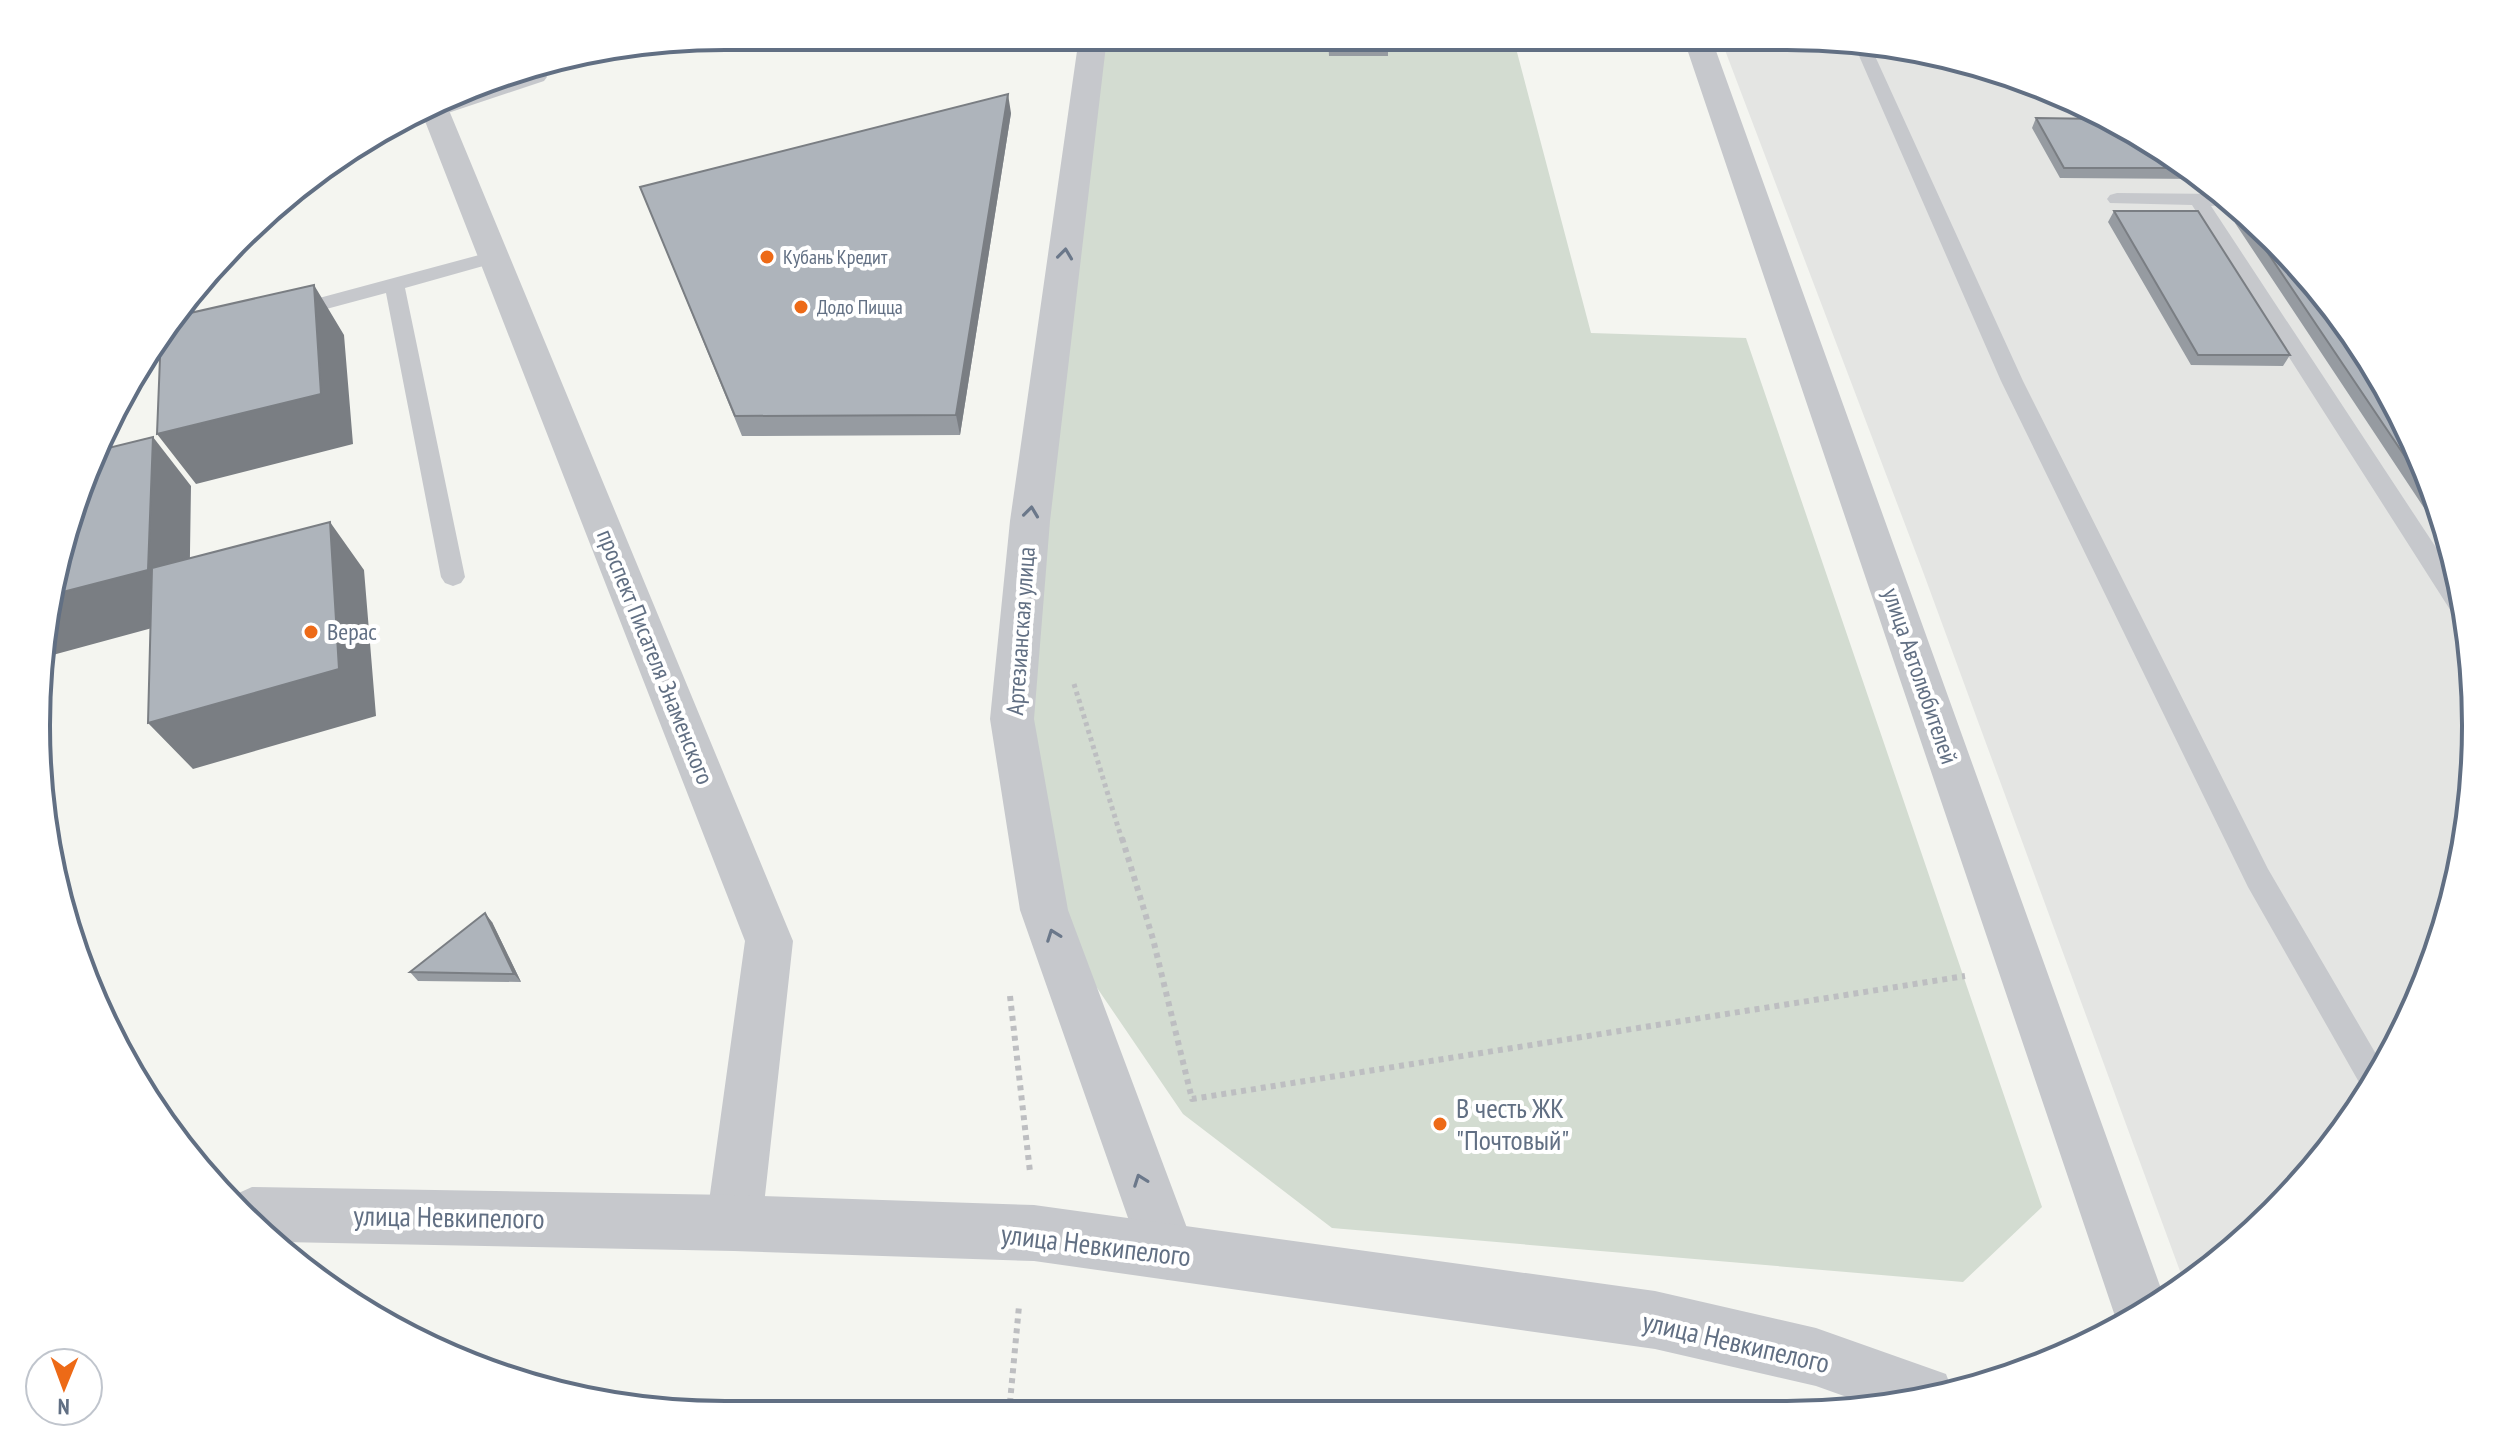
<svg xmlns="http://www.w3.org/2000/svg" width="2512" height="1451" viewBox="0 0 2512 1451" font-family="'PT Sans Narrow',sans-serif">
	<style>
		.built { fill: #e4e5e3 }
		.green { fill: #d3dcd1 }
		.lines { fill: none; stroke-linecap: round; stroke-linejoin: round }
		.path-far1 { stroke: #bdbec1; stroke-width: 5; stroke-dasharray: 4 4; stroke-linecap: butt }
		.path { stroke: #bdbec1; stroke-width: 6; stroke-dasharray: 5 5; stroke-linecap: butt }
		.service { fill: #c6c8cc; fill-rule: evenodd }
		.minor { fill: #c6c8cc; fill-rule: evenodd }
		.tertiary { fill: #c6c8cc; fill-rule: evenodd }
		.wall { fill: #969ba1 }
		.shaded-wall { fill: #7a7e83 }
		.building { fill: #aeb4bb; stroke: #7a7e83; stroke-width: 2 }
		.oneway { stroke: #6b788a }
		.poi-dot { fill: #ed6a17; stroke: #fff; stroke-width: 3 }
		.labels { text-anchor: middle; stroke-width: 8; stroke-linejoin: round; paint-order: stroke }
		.far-poi-label { font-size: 20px; fill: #616f83; stroke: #fff; text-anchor: start }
		.street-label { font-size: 24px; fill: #616f83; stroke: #fff }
		.poi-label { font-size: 24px; fill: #616f83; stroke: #fff; text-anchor: start }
		.near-poi-label { font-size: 28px; fill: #616f83; stroke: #fff; text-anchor: start }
		.near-street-label { font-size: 28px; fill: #616f83; stroke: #fff }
		.rim { fill: none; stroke: #616f83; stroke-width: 4 }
	</style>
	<rect width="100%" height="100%" fill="#f4f5f0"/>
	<path class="built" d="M 1720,37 L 1832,38 L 2009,73 L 2169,152 L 2274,238 L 2360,342 L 2423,461 L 2463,591 L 2476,725 L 2463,860 L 2424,989 L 2360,1108 L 2274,1213 L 2184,1282 L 1922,569 Z"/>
	<path class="green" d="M 1102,37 L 1513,37 L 1591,333 L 1746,338 L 2042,1207 L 1963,1282 L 1332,1228 L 1183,1114 L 1044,910 L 1019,636 Z"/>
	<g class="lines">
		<path class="path-far1" d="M 1074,684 L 1122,840"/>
		<path class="path" d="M 1122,838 L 1153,939 L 1192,1099 L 1965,976
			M 1010,996 L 1030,1172
			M 1009,1413 L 1019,1306"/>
		<path class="service" d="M 1853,42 L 1870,45 L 2023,381 L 2268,869 L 2383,1066 L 2368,1093 L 2364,1091 L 2248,887 L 2001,381 Z
			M 541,66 L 547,77 L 544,81 L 442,115 L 428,113 L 455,99 L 528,75 L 526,69 Z
			M 2117,193 L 2221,194 L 2233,204 L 2211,206 L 2462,587 L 2466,621 L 2456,619 L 2192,205 L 2110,203 L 2107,199 L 2110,195 Z
			M 494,251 L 504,257 L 501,261 L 405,288 L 465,577 L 461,583 L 453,586 L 445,583 L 441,577 L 386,293 L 289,319 L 279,313 L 282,308 Z
			M 194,333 L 201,335 L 204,340 L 201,345 L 145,358 L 151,344 Z"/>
		<path class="minor" d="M 1079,37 L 1107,37 L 1050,521 L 1034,719 L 1068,910 L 1196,1252 L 1188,1272 L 1168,1280 L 1148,1272 L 1140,1252 L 1020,910 L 990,719 L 1010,521 Z
			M 1683,37 L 1711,37 L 2164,1297 L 2119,1328 Z
			M 446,103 L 793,941 L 762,1223 L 753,1242 L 734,1251 L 715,1242 L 706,1223 L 745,941 L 423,116 Z"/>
		<path class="tertiary" d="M 252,1187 L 734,1195 L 1034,1205 L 1655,1291 L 1816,1328 L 1946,1374 L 1952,1390 L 1872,1406 L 1816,1386 L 1655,1349 L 1034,1261 L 734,1251 L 282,1242 L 232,1196 Z"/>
	</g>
	<path class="wall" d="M 1328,37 L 1388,37 L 1388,56 L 1329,56 Z
		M 1011,113 L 960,435 L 742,436 L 640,187 Z
		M 2036,118 L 2169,152 L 2202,179 L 2060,178 L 2032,128 Z
		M 2114,211 L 2290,355 L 2283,366 L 2191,365 L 2108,222 Z
		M 2241,213 L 2423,461 L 2448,544 L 2235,223 Z
		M 492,922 L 521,982 L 418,981 L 410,972 Z"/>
	<path class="shaded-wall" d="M 1008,94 L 1011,113 L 960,435 L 956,415 Z
		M 314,285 L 344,335 L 353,444 L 196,484 L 157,434 Z
		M 153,437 L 191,486 L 189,618 L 49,656 L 55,594 Z
		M 330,522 L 364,570 L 376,716 L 193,769 L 148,723 Z
		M 485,913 L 492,922 L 521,982 L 514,974 Z"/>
	<path class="building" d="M 1329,37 L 1388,37 L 1389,46 L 1330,46 Z
		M 1008,94 L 956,415 L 735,416 L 640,187 Z
		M 2036,118 L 2102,119 L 2169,152 L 2189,168 L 2064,168 Z
		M 2114,211 L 2198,211 L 2290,355 L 2198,355 Z
		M 2241,213 L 2244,213 L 2274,238 L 2360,342 L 2423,461 L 2435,501 Z
		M 314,285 L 321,394 L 157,434 L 161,333 L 177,316 Z
		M 153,437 L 148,570 L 55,594 L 60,547 L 104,449 Z
		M 330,522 L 339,669 L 148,723 L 152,568 Z
		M 485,913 L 514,974 L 410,972 Z"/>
	<defs><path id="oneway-chevron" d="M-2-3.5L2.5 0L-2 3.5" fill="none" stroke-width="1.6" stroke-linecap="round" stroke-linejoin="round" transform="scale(2)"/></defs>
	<g class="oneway">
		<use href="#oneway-chevron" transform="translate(1065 254) rotate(-83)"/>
		<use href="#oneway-chevron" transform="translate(1031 512) rotate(-83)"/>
		<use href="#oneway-chevron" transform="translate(1053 935) rotate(-110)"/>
		<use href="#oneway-chevron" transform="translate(1140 1180) rotate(-110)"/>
	</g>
	<g class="poi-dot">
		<circle cx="767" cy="257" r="8"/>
		<circle cx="801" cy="307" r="8"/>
		<circle cx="311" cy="632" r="8"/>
		<circle cx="1440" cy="1124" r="8"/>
	</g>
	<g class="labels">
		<g class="far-poi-label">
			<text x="783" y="264">Кубань Кредит</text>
			<text x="817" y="314">Додо Пицца</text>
		</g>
		<g class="street-label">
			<text transform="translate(1021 631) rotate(-86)" y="8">Артезианская улица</text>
			<text transform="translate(655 657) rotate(68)" y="8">проспект Писателя Знаменского</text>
			<text transform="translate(1920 676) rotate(71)" y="8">улица Автолюбителей</text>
		</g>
		<g class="poi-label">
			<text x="327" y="640">Верас</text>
		</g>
		<g class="near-poi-label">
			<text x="1456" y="1118">В честь ЖК<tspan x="1456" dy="32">"Почтовый"</tspan></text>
		</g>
		<g class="near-street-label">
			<text transform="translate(449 1217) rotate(1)" y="10">улица Невкипелого</text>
			<text transform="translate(1096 1245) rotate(7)" y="10">улица Невкипелого</text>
			<text transform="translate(1736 1342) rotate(13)" y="10">улица Невкипелого</text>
		</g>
	</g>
	<path d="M0 0H2512V1451H0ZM725 50H1787A675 675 0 0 1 2462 725V726A675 675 0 0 1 1787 1401H725A675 675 0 0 1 50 726V725A675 675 0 0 1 725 50Z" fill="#fff" fill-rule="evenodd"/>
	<path class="rim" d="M725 50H1787A675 675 0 0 1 2462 725V726A675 675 0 0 1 1787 1401H725A675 675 0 0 1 50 726V725A675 675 0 0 1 725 50Z"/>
	<g transform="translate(64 1387) rotate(181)"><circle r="38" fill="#ffffff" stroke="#c0c5cd" stroke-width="2"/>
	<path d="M0-6L14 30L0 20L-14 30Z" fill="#ed6a17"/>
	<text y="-12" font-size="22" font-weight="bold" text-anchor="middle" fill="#616f83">N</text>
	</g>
</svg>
